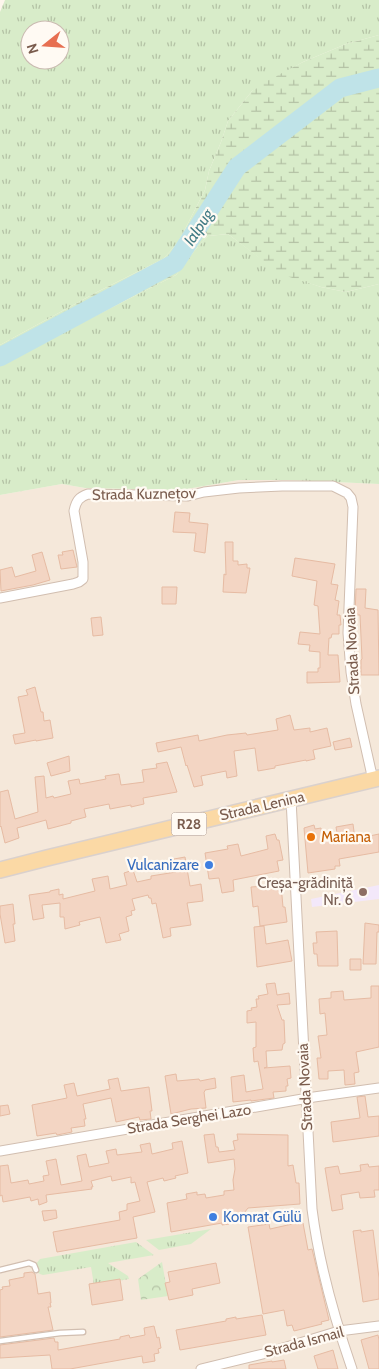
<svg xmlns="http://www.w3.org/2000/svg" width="379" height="1369" viewBox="0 0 379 1369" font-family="Cabin,sans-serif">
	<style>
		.residential { fill: #f5e8da }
		.education { fill: #f3e8fa }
		.grass { fill: url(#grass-tufts); fill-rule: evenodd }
		.wetland { fill: url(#wetland-marsh) }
		.park { fill: url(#park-crowns) }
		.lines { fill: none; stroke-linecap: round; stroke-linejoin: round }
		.river { stroke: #bfe3e8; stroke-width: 19 }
		.building { fill: #f3d5c3; stroke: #e6bba3 }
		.lane-casing { stroke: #d1beb0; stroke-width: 7 }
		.street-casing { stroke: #d1beb0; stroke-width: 11 }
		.primary-casing { stroke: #dad1cd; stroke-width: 18 }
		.lane { stroke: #fff; stroke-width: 4.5 }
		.street { stroke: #fff; stroke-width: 9 }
		.primary { stroke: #fbd9a5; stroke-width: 15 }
		.food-dot { fill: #e8710a; stroke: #fffaf3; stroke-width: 2 }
		.shop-dot { fill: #3f7fe0; stroke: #fffaf3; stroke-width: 2 }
		.education-dot { fill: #8d6e63; stroke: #fffaf3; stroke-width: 2 }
		.labels { text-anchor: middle; stroke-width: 4.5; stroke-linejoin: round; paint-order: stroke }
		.shield { fill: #fffaf3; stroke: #a28b7f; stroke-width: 1 }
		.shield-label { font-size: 14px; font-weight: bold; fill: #7a5c4d }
		.street-label { font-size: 15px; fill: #7a5c4d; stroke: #fffaf3 }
		.food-label { font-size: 15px; fill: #c56008; stroke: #fffaf3; text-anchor: start }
		.shop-label { font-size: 15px; fill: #366cbe; stroke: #fffaf3; text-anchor: end }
		.education-label { font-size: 15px; fill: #785e54; stroke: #fffaf3; text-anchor: end }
		.water-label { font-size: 16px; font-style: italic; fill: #437c86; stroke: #fffaf3 }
	</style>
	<defs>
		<pattern id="grass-tufts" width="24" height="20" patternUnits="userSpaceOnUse" patternTransform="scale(1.25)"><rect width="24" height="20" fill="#d8ecc9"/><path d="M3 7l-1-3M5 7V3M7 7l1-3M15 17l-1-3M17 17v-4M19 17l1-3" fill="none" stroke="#b4c2a5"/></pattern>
		<pattern id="wetland-marsh" width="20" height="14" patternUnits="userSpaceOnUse" patternTransform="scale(1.25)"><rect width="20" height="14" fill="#d8ecc9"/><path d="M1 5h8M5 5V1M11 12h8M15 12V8" fill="none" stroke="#b4c2a5"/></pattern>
		<pattern id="park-crowns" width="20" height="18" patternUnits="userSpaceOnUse" patternTransform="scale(1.25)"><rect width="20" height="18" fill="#d8ecc9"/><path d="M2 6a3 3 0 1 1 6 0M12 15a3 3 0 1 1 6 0" fill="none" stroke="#b4c2a5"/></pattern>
	</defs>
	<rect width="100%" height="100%" fill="#fdf6ec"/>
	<path class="residential" d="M 239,480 L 289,480 L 379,484 L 379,1369 L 0,1369 L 0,495 L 62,484 L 85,488 L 181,490 Z"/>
	<path class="education" d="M 379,885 L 379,899 L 312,907 L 311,899 Z"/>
	<path class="grass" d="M 5,0 L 379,0 L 379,35 L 346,44 L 303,62 L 252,91 L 228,121 L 221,142 L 209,171 L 205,190 L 183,233 L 176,245 L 163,259 L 97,292 L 0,345 L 0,12 ZM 30,30 L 60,30 L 60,60 L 30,60 Z
		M 228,234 L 280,273 L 321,287 L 346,292 L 379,284 L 379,484 L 289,480 L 239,480 L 181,490 L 85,488 L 62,484 L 0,495 L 0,364 L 176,275 L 195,250 L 208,236 Z
		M 211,1229 L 191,1244 L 159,1250 L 146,1240 Z
		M 136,1242 L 154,1255 L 108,1263 L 128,1276 L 129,1279 L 94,1285 L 91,1267 L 43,1275 C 37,1274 36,1270 35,1265 L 40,1259 Z"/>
	<path class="wetland" d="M 379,35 L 379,284 L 346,292 L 321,287 L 280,274 L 228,234 L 208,236 L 195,250 L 176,275 L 0,364 L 0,345 L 97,292 L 163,259 L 176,245 L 183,233 L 205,190 L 209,171 L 221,142 L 228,121 L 252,91 L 263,83 L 303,62 L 346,44 Z"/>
	<path class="park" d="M 162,1262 L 168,1296 L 141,1300 L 138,1279 Z"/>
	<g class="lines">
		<path class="river" d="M 0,357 L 175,263 L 237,167 L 340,88 L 379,78"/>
	</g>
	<path class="building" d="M 175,512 L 190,513 L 189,522 L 208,524 L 205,553 L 194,551 L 196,533 L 173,532 Z
		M 225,542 L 233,542 L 233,561 L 238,561 L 238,565 L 247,564 L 247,568 L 250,568 L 246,593 L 223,592 L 224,574 L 226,575 Z
		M 73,550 L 77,567 L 61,569 L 58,555 L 63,555 L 62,552 Z
		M 42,552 L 50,580 L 33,585 L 1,591 L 0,570 L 12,567 L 15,577 L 36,571 L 32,555 Z
		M 295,558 L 335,564 L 331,584 L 338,585 L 335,600 L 339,601 L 337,615 L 340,615 L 341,625 L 339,625 L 339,634 L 332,634 L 331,638 L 329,638 L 328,655 L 338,655 L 340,682 L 307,683 L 307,672 L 318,672 L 318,668 L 320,668 L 320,652 L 309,651 L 310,645 L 298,644 L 300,632 L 320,634 L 318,606 L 314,605 L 317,581 L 292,576 Z
		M 162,587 L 177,587 L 176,604 L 162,604 Z
		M 356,589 L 366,589 L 365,608 L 378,610 L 379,675 L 361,675 L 361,660 L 362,659 L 360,615 L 355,615 Z
		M 101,617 L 103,635 L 93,636 L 91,618 Z
		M 35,687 L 41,712 L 43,712 L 44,721 L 50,720 L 53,738 L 36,741 L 36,740 L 15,744 L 13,735 L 25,733 L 18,697 L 28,695 L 26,690 Z
		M 290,715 L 294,730 L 310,728 L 310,732 L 327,728 L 331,746 L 313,750 L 315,759 L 306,761 L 306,760 L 275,766 L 275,768 L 258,771 L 255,748 L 234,751 L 237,776 L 227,778 L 226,771 L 201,776 L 203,785 L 194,787 L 187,765 L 186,766 L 181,747 L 158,752 L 156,743 L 198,735 L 199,741 L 227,735 L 246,733 L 247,735 L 278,730 L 276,719 Z
		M 350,738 L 352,747 L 335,750 L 333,742 Z
		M 69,756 L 70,771 L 51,776 L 47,763 Z
		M 167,762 L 177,792 L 143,798 L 144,804 L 131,807 L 131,805 L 110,809 L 109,804 L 84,809 L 86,817 L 71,821 L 71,823 L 48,829 L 46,820 L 17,828 L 19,838 L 5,843 L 1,826 L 0,827 L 0,792 L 8,790 L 15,819 L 38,812 L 35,777 L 44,776 L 46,798 L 53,796 L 54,798 L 71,794 L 68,781 L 79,779 L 80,784 L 106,779 L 105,776 L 118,774 L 119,774 L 121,785 L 144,782 L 142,770 L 157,768 L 156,764 Z
		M 353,824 L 355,839 L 379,834 L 379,852 L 339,859 L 340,866 L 335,866 L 335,869 L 308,873 L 304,828 L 314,825 L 315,829 L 321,828 L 322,840 L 338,839 L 336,827 Z
		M 275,834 L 277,840 L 279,840 L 283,860 L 277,861 L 279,871 L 233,880 L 234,891 L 222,893 L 219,878 L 209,879 L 205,853 L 228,849 L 227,846 L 238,844 L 241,856 L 268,849 L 266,836 Z
		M 185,857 L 190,886 L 201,884 L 203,901 L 187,903 L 191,925 L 170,928 L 171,936 L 163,938 L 156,903 L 152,904 L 151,898 L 149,898 L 148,895 L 132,899 L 135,910 L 131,911 L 132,915 L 126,917 L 129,931 L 119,934 L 121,940 L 106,943 L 100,917 L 79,922 L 80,925 L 65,929 L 64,917 L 60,917 L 60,903 L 42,905 L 44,918 L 33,920 L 29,895 L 50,892 L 50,891 L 59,889 L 59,895 L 63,894 L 63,899 L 95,891 L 92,879 L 108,876 L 110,889 L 127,885 L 124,873 L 133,870 L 137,882 L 151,879 L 151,876 L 176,872 L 174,859 Z
		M 281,885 L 283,907 L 285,907 L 287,922 L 260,926 L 258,906 L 253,907 L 251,887 Z
		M 13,904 L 15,924 L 13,924 L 15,941 L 5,943 L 0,914 L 0,906 Z
		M 365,923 L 379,925 L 379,932 L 377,932 L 376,964 L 363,964 Z
		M 264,926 L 266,944 L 288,940 L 292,961 L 257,967 L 254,927 Z
		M 337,931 L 338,966 L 318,966 L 317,954 L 314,954 L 313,943 L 317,943 L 316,932 Z
		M 350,959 L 361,959 L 361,970 L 350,970 Z
		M 275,983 L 277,995 L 289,993 L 290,1004 L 277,1005 L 282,1020 L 284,1020 L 285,1043 L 283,1044 L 282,1050 L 266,1051 L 267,1067 L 264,1068 L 290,1066 L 291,1078 L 287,1079 L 288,1086 L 286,1086 L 286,1091 L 273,1092 L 274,1098 L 251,1101 L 251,1100 L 233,1102 L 231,1077 L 244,1075 L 246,1092 L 263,1089 L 258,1061 L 254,1062 L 253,1048 L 256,1047 L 256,1022 L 247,1023 L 247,1011 L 252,1010 L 251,1008 L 257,1007 L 256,999 L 259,999 L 258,996 L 268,994 L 266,984 Z
		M 371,986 L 379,986 L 379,1047 L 356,1052 L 359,1072 L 354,1073 L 355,1084 L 345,1085 L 344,1070 L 328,1071 L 328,1079 L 319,1079 L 317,1058 L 321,1058 L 318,1036 L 327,1035 L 325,1013 L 320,1014 L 319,999 L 331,998 L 331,992 L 343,991 L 344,1000 L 371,998 Z
		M 176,1074 L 177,1081 L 199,1079 L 200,1081 L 215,1078 L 216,1088 L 205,1090 L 205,1091 L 204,1092 L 206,1108 L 191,1109 L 171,1114 L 165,1076 Z
		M 118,1078 L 121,1091 L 149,1087 L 152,1111 L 150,1111 L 151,1119 L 140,1120 L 139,1117 L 116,1122 L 111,1098 L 83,1104 L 86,1119 L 84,1119 L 85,1126 L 71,1128 L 72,1132 L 57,1135 L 56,1133 L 37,1136 L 32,1105 L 67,1098 L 64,1085 L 74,1083 L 77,1096 L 110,1089 L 108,1080 Z
		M 365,1096 L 368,1117 L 379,1116 L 379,1136 L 333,1142 L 331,1122 L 360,1118 L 357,1097 Z
		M 8,1105 L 10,1114 L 0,1116 L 0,1106 Z
		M 214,1134 L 216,1147 L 218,1147 L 219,1152 L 235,1150 L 233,1141 L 238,1140 L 237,1134 L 288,1135 L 288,1166 L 293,1165 L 296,1183 L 299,1183 L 300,1204 L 248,1208 L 244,1213 L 232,1214 L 229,1224 L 222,1225 L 222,1223 L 171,1232 L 167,1203 L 187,1199 L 186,1194 L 197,1192 L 197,1195 L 205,1194 L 206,1198 L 224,1195 L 224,1191 L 234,1190 L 233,1180 L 235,1169 L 234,1159 L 208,1163 L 204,1135 Z
		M 182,1141 L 188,1173 L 175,1176 L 176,1178 L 164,1181 L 163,1178 L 147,1182 L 155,1212 L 133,1217 L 137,1238 L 57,1252 L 53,1232 L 120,1220 L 119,1212 L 127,1210 L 127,1204 L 140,1201 L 135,1182 L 131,1183 L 131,1177 L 112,1181 L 111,1176 L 91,1181 L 93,1187 L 91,1187 L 92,1189 L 46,1195 L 47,1202 L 39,1205 L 38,1199 L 31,1201 L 30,1197 L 3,1202 L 2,1195 L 0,1196 L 0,1166 L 8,1165 L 11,1183 L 28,1180 L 29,1184 L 44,1181 L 43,1176 L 49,1175 L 46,1161 L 56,1159 L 61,1185 L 82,1181 L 77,1156 L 86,1154 L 89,1167 L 109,1163 L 106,1151 L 116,1149 L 117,1155 L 142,1152 L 140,1145 L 150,1143 L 152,1154 L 173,1149 L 172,1143 Z
		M 368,1164 L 369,1167 L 379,1166 L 379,1190 L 374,1190 L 375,1197 L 360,1198 L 359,1192 L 341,1195 L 343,1209 L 332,1211 L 325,1168 L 338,1166 L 340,1174 L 361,1171 L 360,1165 Z
		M 56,1210 L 57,1218 L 44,1221 L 42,1211 Z
		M 301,1222 L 303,1223 L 308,1250 L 312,1249 L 329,1320 L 321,1322 L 322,1324 L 294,1331 L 292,1325 L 287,1326 L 284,1310 L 263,1314 L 248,1227 L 269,1224 L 270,1229 Z
		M 361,1230 L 361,1232 L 373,1230 L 379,1278 L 379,1299 L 363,1302 L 353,1231 Z
		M 216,1263 L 220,1283 L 192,1289 L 193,1295 L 169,1300 L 165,1283 L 170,1282 L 168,1272 Z
		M 32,1272 L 35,1274 L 38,1294 L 50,1292 L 51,1303 L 50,1303 L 51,1307 L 48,1307 L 53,1330 L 0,1337 L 0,1290 L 3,1289 L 2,1287 L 10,1286 L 9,1280 L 24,1277 L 24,1273 Z
		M 120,1279 L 123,1300 L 92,1305 L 89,1284 Z
		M 262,1315 L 266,1335 L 180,1350 L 176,1330 L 226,1321 L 226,1319 L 236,1317 L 236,1319 Z
		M 154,1326 L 157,1338 L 159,1337 L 161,1348 L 158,1349 L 159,1353 L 154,1354 L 155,1361 L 143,1363 L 142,1356 L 70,1369 L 52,1369 L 50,1355 L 0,1358 L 0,1345 L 54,1338 L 55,1342 L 58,1342 L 58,1350 L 120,1339 L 120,1337 L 129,1335 L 130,1338 L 145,1335 L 144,1328 Z
		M 378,1335 L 379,1340 L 379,1369 L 369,1369 L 361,1340 Z
		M 333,1350 L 338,1369 L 318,1369 L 314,1356 Z
		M 284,1360 L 286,1369 L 249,1369 L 249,1365 L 272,1361 L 272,1362 Z"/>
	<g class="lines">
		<g class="lane-casing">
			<path id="lane" d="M 0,1270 L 29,1263 L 34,1265 L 36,1270
				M 0,1341 L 60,1333 L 83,1332"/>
		</g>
		<g class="street-casing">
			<path id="street" d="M 0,598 L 73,584 L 79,582 L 83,579 L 83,562 L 74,511 C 76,501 79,497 88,494 L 188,496 L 204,492 L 239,488 L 282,486 L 333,486 L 347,493 L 351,498 L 353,507 L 348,633 L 351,672 L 356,704 L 373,780
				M 291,799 L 312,1209 C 319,1264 334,1317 352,1369
				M 0,1151 L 314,1097 L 379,1088
				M 201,1369 L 267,1353 L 339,1331 L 379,1326"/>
		</g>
		<g class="primary-casing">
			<path id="primary" d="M 0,870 L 47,858 L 379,778"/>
		</g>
		<use href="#lane" class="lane"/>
		<use href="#street" class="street"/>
		<use href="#primary" class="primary"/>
	</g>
	<circle class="food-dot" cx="311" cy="837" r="5"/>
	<g class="shop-dot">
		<circle cx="209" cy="865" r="5"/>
		<circle cx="213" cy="1217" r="5"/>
	</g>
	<circle class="education-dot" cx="363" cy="892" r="5"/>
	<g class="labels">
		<rect class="shield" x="171.5" y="812.5" width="35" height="23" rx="4"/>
		<g class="shield-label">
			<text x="189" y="829">R28</text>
		</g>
		<g class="street-label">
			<text transform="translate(144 494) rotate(-1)" y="5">Strada Kuznețov</text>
			<text transform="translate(352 651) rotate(-93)" y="5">Strada Novaia</text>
			<text transform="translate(262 806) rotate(-13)" y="5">Strada Lenina</text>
			<text transform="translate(305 1087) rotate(-93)" y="5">Strada Novaia</text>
			<text transform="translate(189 1119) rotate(-9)" y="5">Strada Serghei Lazo</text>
			<text transform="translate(304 1342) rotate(-15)" y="5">Strada Ismail</text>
		</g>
		<g class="food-label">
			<text x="321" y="842">Mariana</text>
		</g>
		<g class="shop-label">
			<text x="199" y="870">Vulcanizare</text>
			<text x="223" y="1222" text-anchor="start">Komrat Gülü</text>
		</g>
		<g class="education-label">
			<text x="353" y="888">Creșa-grădiniță<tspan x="353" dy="17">Nr. 6</tspan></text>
		</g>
		<g class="water-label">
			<text transform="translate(198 227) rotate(-57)" y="6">Ialpug</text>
		</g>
	</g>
	<g transform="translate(45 45) rotate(253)"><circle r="24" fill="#fffaf3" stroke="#cabbb1"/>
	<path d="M0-4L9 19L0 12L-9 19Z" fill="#e76f51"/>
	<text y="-8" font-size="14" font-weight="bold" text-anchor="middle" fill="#7a5c4d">N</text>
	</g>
</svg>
